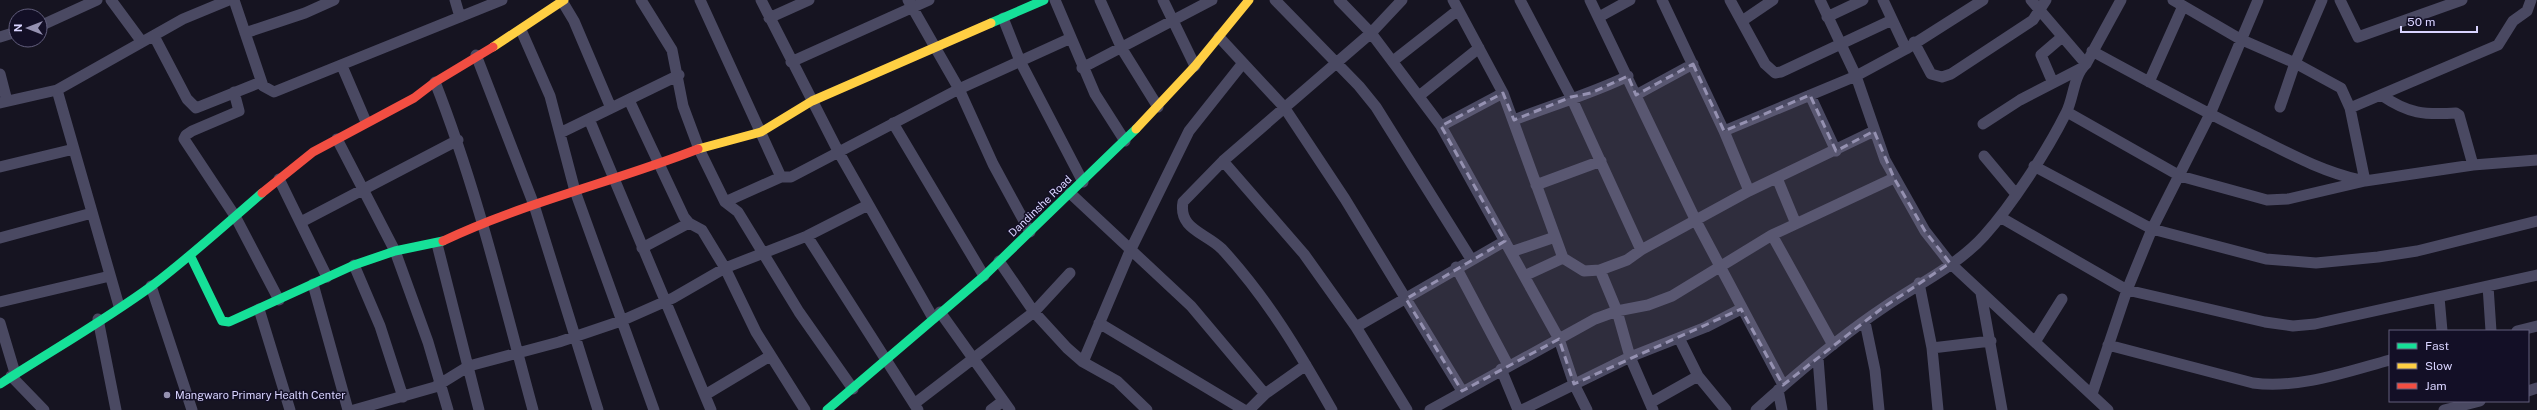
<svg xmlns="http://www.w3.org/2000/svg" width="2537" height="410" viewBox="0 0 2537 410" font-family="'Public Sans',sans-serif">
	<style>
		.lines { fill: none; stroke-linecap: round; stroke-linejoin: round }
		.street { stroke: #4a4962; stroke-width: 11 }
		.fast { stroke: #16e098; stroke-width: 9 }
		.slow { stroke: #ffcf43; stroke-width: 9 }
		.jam { stroke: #f24e42; stroke-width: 9 }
		.marked { fill: #9591b1; fill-opacity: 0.2; stroke: #9591b1; stroke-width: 3; stroke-dasharray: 8 5; stroke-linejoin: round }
		.poi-dot { fill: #9591b1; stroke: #130f26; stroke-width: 1.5 }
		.labels { text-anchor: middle; stroke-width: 3; stroke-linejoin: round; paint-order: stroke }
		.street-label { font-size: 11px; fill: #d9d4ff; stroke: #130f26 }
		.poi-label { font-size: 11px; fill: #d9d4ff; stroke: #130f26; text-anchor: start }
	</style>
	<rect width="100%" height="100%" fill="#161421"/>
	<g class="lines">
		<path class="street" d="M 111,0 L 142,42
			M 234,0 L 263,86 L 274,92 L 502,0
			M 455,0 L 460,17
			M 641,0 L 672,50 L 683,106 L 699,149 L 725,202 L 738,212 L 799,312 L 853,389
			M 700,0 L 781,177
			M 761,0 L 838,151 L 933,318
			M 908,0 L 959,89 L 993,164 L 1030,232
			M 1055,0 L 1095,94 L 1125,141
			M 1100,0 L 1122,49 L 1158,107
			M 1163,0 L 1195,66
			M 1275,0 L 1359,86 L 1376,107 L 1471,259
			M 1339,0 L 1371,33 L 1441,126 L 1559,339 L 1574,384 L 1587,410
			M 1453,0 L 1503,93 L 1563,258 L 1584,271 L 1600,270
			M 1520,0 L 1571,97 L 1641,250
			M 1590,0 L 1696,221 L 1783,385
			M 1662,0 L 1724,131 L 1749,191
			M 1730,0 L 1765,64 L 1775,73 L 1781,72 L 1892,20
			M 1820,0 L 1856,76 L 1885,160 L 1925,231 L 1950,263 L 2108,410
			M 1883,0 L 1906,49
			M 2031,0 L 2086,64
			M 2173,0 L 2240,39 L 2295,63 L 2341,88 L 2350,108 L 2365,181
			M 2340,0 L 2358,37 L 2462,0
			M 562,1 L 574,21 L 611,108
			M 1599,17 L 1630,0
			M 1827,17 L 1863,0
			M 769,18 L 809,0
			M 1003,18 L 1020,61 L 1083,182
			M 1742,21 L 1773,0
			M 40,26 L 97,0
			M 521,30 L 550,96 L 575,191 L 654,410
			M 245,33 L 305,13 L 334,0
			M 154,36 L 187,99 L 196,108 L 261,82
			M 0,37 L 16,32
			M 1219,37 L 1284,107 L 1345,199 L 1462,391
			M 1914,42 L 1931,74 L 1942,77 L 1951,74 L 2033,20 L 2046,0
			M 2092,51 C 2147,81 2201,110 2256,137 C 2290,154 2323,172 2360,180
			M 476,55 L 534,205 L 598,410
			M 1393,61 L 1458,10
			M 791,62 L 929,0
			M 342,66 L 366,122
			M 1082,68 L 1212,0
			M 0,74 L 7,101
			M 435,82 C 477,189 503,300 533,410
			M 2149,82 L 2183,6
			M 2053,83 L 2041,55 L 2062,37
			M 57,90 L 119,306
			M 234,92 L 239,111 L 192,131 L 186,135 L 184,139 L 235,216 L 279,300
			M 1636,95 L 1693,64
			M 1810,95 L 1836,151
			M 2381,95 C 2409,114 2424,115 2456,113 L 2459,115 L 2473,165
			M 1419,96 L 1479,48
			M 629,100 L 684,217 L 689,223 L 702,230 L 725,268 L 756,332 L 805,410
			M 0,103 L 57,90 L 183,19 L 229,0
			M 2280,107 L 2295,63 L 2322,0
			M 2350,108 L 2498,45 L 2513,21 L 2527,11 L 2531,0
			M 2067,112 L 2180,176 L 2267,200 L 2288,199 L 2365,181 L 2473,165 L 2537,160
			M 589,119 L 711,410
			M 1514,120 C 1552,105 1591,94 1628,76
			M 893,123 L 984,276
			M 1983,124 L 2020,100 L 2080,69
			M 1441,126 L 1503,93
			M 1724,131 L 1856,76 L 1906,49 L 1983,0
			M 560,133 L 679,75
			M 337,139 L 395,251 L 428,342 L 448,410
			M 1984,156 L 2015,193
			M 1223,161 L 1304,254 L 1356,327 L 1407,410
			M 2034,166 L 2152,229 L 2266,259 L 2316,263 L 2378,257 L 2417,251 L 2537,221
			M 0,167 L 74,149
			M 1777,178 L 1796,224
			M 279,179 L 327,277
			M 1536,185 L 1601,161
			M 1070,193 L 1191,306 L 1265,394
			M 725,202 L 781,177 L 791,177 L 959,89 L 1071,38
			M 2000,217 L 2127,290 L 2265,322 L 2293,326 L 2315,324 L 2537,275
			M 301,222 L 458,140
			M 1772,235 L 1833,345
			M 807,236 L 918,410
			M 0,238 L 92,213
			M 437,244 L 479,410
			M 642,248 L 689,223
			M 1511,252 L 1555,237
			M 999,261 L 1034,312 L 1067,348 L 1083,362 L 1117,381 L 1147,410
			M 354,265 L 380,326 L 403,397
			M 1456,267 L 1508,365
			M 1524,276 L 1563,258
			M 1919,283 L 1932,348 L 1938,410
			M 313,284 L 348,410
			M 151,286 L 192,410
			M 2488,286 L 2491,331
			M 1981,293 L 2002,410
			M 2439,297 L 2442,331
			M 0,302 L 110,276
			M 259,309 L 290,410
			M 940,312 L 1010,410
			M 98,319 L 116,410
			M 1865,322 L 1875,370 L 1879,410
			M 0,323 L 15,373
			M 1099,323 L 1244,410
			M 1356,327 L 1505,241
			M 2517,331 L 2537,326
			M 1679,338 L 1698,376 L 1726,410
			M 2035,342 L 2062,299
			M 2108,345 L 2253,383 C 2299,389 2346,372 2390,360
			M 1932,348 L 1991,341
			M 1818,358 L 1822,410
			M 1083,362 L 1130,251 L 1189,131 L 1243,63
			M 1501,369 L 1518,410
			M 11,376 L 44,410
			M 1778,390 L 1782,410
			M 2528,391 L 2537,388
			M 2092,394 L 2127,290 L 2152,229 L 2210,114 L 2258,0
			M 705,395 L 770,356
			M 1650,403 L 1698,376
			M 914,404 L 1034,312 L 1070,273
			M 354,410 L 435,387 L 469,366 L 559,342 L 621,321 L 673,298 L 725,268 L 807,236 L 868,205
			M 991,410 L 1003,401
			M 1249,410 L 1265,394 L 1306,365
			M 1332,410 C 1299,352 1268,299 1222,249 C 1206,233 1178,229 1183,202 L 1223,161 L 1371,33 L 1402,0
			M 1430,410 L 1595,319 L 1617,311 L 1648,305 L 1672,296 L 1772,235 L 1894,178
			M 1522,410 L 1630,357 L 1706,327 L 1741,309
			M 1653,410 L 1630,357 L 1617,311 L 1600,270 L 1627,260 L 1641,250 L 1749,191 L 1874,131
			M 1756,410 C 1796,374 1838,338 1883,308 C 1916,285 1957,266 1984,236 C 2012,205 2047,151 2066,113 C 2074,98 2073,76 2086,64 L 2121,0
			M 2444,410 L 2480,401"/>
		<path class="fast" d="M 991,23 L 1044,0
			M 190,255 L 222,321 L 229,322 L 354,265 L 395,251 L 443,241
			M 0,384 C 51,351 104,321 153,285 C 191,256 226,224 262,193
			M 827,410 L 984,276 L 1136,129"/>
		<path class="slow" d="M 493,47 L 564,0
			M 1136,129 L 1195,66 L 1249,0
			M 698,149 L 761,132 L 812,101 L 991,23"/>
		<path class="jam" d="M 262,193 L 313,152 L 414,98 L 435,82 L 493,47
			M 443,241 C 525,202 614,182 698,149"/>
	</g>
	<path class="marked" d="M 1693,64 L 1724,131 L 1810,95 L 1836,151 L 1874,131 L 1894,178 L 1925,231 L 1950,263 L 1881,309 L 1783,385 L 1741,309 L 1574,384 L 1559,339 L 1462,391 L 1406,299 L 1505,241 L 1441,126 L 1503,93 L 1514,120 L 1571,97 L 1591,93 L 1628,76 L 1636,95 Z"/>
	<circle class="poi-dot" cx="167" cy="395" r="4"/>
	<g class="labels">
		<g class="street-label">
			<text transform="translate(1040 206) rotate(-44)" y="4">Dandinshe Road</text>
		</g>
		<g class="poi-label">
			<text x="175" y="399">Mangwaro Primary Health Center</text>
		</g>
	</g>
	<rect x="2389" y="330" width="140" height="72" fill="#130f26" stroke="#625e7d"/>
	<rect x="2397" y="343" width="20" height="6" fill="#16e098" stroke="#625e7d"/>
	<text x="2425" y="350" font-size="12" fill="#d9d4ff">Fast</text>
	<rect x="2397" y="363" width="20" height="6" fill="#ffcf43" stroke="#625e7d"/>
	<text x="2425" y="370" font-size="12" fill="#d9d4ff">Slow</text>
	<rect x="2397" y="383" width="20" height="6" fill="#f24e42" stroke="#625e7d"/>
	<text x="2425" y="390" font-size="12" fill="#d9d4ff">Jam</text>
	<g transform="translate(28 28) rotate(270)"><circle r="19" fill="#130f26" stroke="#625e7d"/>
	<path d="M0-3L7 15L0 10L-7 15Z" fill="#9591b1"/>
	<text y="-6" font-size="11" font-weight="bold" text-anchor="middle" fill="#d9d4ff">N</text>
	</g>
	<path d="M2401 26v6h76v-6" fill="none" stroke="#d9d4ff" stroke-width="2"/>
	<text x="2407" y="26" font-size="12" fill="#d9d4ff" stroke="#130f26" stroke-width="3" paint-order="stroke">50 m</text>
</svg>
